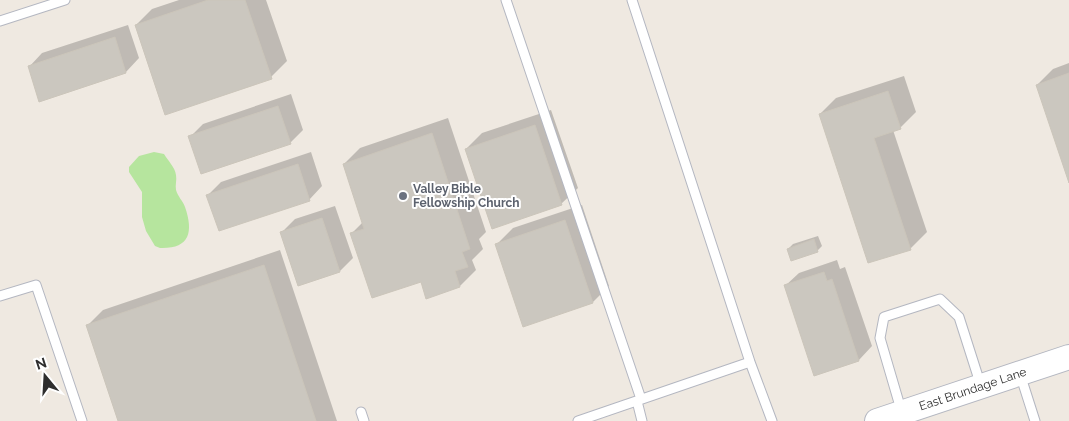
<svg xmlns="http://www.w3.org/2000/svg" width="1069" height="421" viewBox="0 0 1069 421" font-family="Raleway,sans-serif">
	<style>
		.green { fill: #b6e59e }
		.shadow { fill: #0003 }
		.building { fill: #cbc7bf; stroke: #cbc5ba }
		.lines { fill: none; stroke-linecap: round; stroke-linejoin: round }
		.service-casing { stroke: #b4b7c1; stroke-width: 11 }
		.secondary-casing { stroke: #b4b7c1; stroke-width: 26 }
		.service { stroke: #fff; stroke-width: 9 }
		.secondary { stroke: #fff; stroke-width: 24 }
		.worship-dot { fill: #6b7280; stroke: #fff; stroke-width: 2 }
		.labels { text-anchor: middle; stroke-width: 4; stroke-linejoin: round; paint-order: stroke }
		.worship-label { font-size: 12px; font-weight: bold; fill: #5b616d; stroke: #fff; text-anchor: start }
		.street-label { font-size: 12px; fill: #2e2e2e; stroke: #fff }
	</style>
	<rect width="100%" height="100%" fill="#efe9e1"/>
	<path class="green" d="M 154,152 L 164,154 C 168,161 175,167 176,175 C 177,180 175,185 176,190 C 178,197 183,201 185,207 C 194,233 189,249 160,248 L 155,246 L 146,231 L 142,217 L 142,192 L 129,172 L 129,167 L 139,156 Z"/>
	<path class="shadow" d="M 179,0 L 266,0 L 287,61 L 271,77 L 136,25 L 152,9 Z
		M 128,25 L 139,58 L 126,72 L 40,100 L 29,67 L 42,53 Z
		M 1069,63 L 1069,179 L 1037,85 L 1053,69 Z
		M 904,76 L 916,112 L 900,128 L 893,130 L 927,232 L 911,248 L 869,262 L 820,114 L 836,98 Z
		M 291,94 L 303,130 L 290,143 L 190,137 L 203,124 Z
		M 551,110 L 578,188 L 561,204 L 466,149 L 482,133 Z
		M 448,118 L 486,232 L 479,239 L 483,249 L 472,260 L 476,270 L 460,286 L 422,281 L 351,234 L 363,222 L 344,164 L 360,148 Z
		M 311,152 L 322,186 L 309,200 L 208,195 L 221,182 Z
		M 582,205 L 609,286 L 593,302 L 497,244 L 513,228 Z
		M 335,206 L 353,258 L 340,271 L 299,285 L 282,232 L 295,219 Z
		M 818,236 L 822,246 L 817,251 L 788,249 L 793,244 Z
		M 280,250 L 337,421 L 119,421 L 87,326 L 103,310 Z
		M 837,260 L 840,269 L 845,267 L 872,346 L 859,360 L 815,374 L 785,286 L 799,273 Z"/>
	<path class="building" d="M 208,0 L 245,0 L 272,79 L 165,115 L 135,25 Z
		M 115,37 L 126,73 L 39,102 L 28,66 Z
		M 1069,73 L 1069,183 L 1036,85 Z
		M 888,91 L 901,129 L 874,138 L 911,250 L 868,263 L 819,114 Z
		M 278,106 L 291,144 L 201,174 L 188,136 Z
		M 535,125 L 562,205 L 492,229 L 465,149 Z
		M 432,133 L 470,249 L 462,252 L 468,267 L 455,271 L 460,287 L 426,299 L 421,282 L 372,298 L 350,233 L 364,229 L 343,164 Z
		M 298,164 L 310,201 L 219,231 L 206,195 Z
		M 322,218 L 340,272 L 298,286 L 280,232 Z
		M 565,220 L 593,303 L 523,327 L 495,244 Z
		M 814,239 L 818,252 L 791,261 L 787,249 Z
		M 264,265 L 316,421 L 118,421 L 86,325 Z
		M 824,272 L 827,281 L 832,279 L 859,361 L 814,376 L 784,285 Z"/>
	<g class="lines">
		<g class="service-casing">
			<path id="service" d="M 506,0 L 641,399
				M 632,0 L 750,362 L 772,421
				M 0,21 L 65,0
				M 0,296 L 36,285 L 82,421
				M 1020,374 L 1035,421
				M 637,401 L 642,421
				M 361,412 L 364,421
				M 902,413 L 880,338 L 884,317 L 940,299 L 959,317 L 981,386
				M 578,421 L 750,362"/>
		</g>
		<g class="secondary-casing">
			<g id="secondary">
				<path id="s1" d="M 877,421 L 1069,357"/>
			</g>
		</g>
		<use href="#service" class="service"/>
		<use href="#secondary" class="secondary"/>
	</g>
	<circle class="worship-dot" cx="403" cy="196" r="5"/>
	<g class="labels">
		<g class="worship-label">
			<text x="413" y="193">Valley Bible<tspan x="413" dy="14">Fellowship Church</tspan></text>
		</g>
		<g class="street-label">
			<text dy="4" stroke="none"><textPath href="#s1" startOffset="101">East Brundage Lane</textPath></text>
		</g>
	</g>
	<g transform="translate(45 376) rotate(342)" stroke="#ffffff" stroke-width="4" paint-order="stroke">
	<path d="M0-4L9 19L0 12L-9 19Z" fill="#2e2e2e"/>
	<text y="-8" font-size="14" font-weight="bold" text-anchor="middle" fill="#2e2e2e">N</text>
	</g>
</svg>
